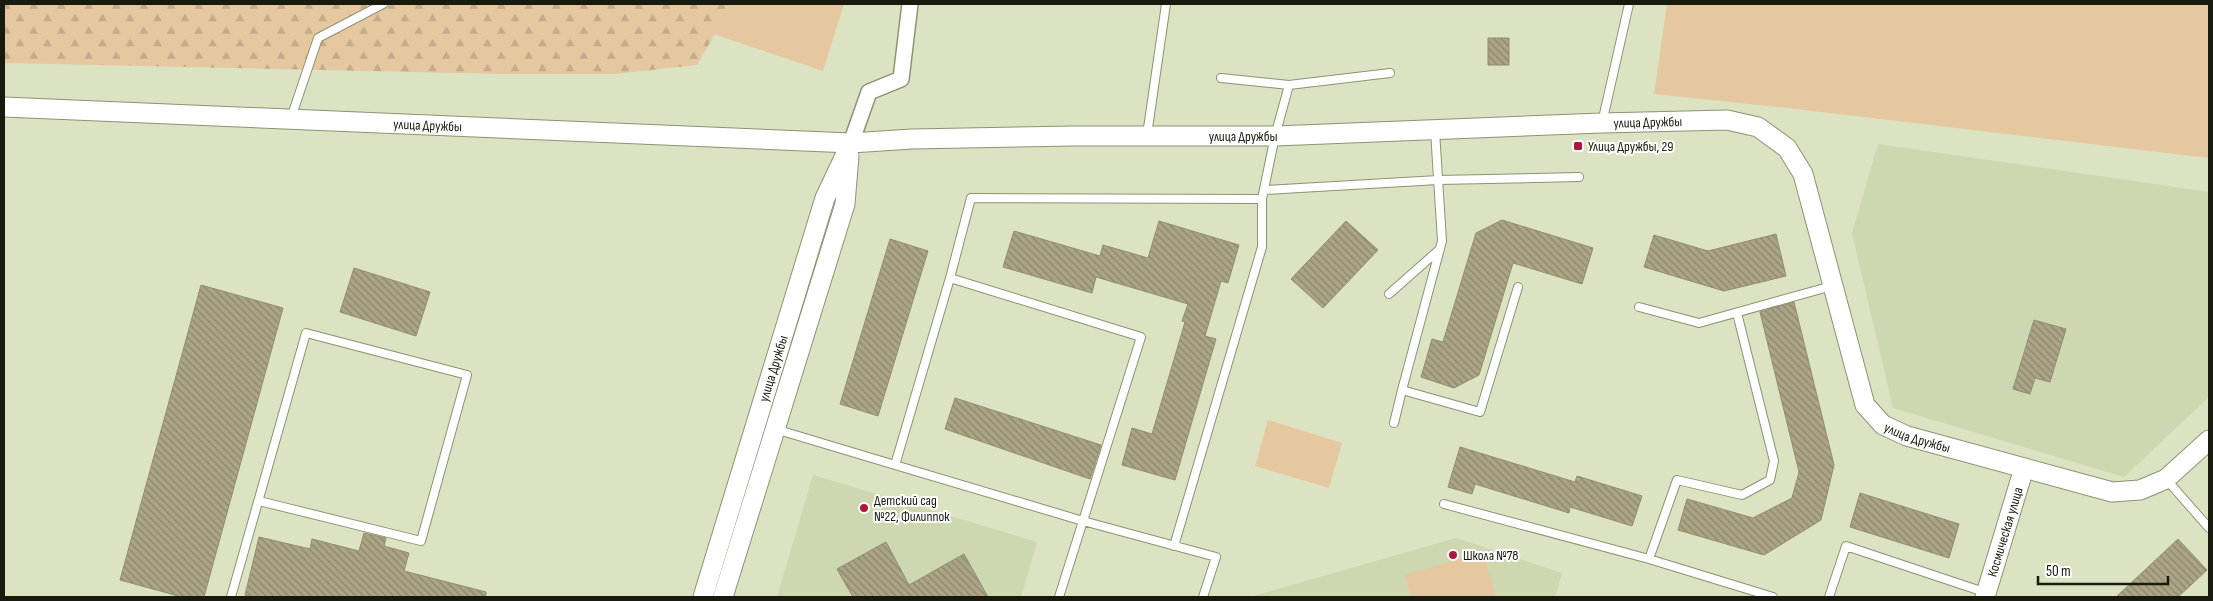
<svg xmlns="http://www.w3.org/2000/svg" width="2213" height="601" viewBox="0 0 2213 601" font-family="'Sofia Sans Condensed',sans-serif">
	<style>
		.built { fill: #cdd7b0 }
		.green { fill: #e5c8a0 }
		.forest { fill: url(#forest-firs) }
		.building { fill: url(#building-back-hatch); stroke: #938d6e }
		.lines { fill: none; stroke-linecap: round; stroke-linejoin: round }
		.service-casing { stroke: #8c9374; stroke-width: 10 }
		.minor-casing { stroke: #8c9374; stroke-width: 18 }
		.tertiary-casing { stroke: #8c9374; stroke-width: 21 }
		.service { stroke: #fff; stroke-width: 8 }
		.minor { stroke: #fff; stroke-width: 15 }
		.tertiary { stroke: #fff; stroke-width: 19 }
		.poi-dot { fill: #ac183d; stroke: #fff; stroke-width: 2 }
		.labels { text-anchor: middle; stroke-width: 4; stroke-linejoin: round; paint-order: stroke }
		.street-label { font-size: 14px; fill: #181a0e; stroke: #fff }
		.poi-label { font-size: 14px; fill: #181a0e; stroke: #fff; text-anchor: start }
	</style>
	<defs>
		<pattern id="forest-firs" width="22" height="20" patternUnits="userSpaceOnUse" patternTransform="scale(1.25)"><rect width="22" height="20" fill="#e5c8a0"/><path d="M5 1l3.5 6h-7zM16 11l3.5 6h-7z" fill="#c4ab89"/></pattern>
		<pattern id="building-back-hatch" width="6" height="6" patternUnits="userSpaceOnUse" patternTransform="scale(1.25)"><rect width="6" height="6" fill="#aba585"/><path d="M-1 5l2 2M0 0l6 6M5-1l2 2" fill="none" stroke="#8a866b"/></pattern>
	</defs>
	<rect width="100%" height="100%" fill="#dbe3c2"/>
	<path class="built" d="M 1878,144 L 2209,192 L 2209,397 L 2124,477 L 1893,408 L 1852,233 Z
		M 813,475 L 1037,542 L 1021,597 L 777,597 Z
		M 1456,538 L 1562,573 L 1555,597 L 1250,597 Z"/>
	<path class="green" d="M 625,4 L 844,4 L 823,71 Z
		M 1667,4 L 2209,4 L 2209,158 L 1796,109 L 1654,94 Z
		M 1268,420 L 1342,443 L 1329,488 L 1255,466 Z
		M 1483,552 L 1496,597 L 1411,597 L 1405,575 Z"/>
	<path class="forest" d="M 4,4 L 732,4 L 697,65 L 615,74 L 502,74 L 4,63 Z"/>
	<path class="building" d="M 1488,38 L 1509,38 L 1509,65 L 1488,65 Z
		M 1502,220 L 1593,248 L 1582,284 L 1513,263 L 1479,375 L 1454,388 L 1421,377 L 1432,339 L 1443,342 L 1476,233 Z
		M 1159,221 L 1239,245 L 1228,283 L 1221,281 L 1205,336 L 1216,339 L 1175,480 L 1122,465 L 1132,428 L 1152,434 L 1185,322 L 1182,321 L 1188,304 L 1096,277 L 1092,293 L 1003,267 L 1014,231 L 1100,256 L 1103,245 L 1148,258 Z
		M 1346,221 L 1378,250 L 1323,308 L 1291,279 Z
		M 1776,234 L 1786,276 L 1724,291 L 1644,267 L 1654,235 L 1708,251 Z
		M 890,239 L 928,251 L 878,416 L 840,404 Z
		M 354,268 L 430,292 L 416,336 L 340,312 Z
		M 201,285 L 283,308 L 204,597 L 182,597 L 120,580 Z
		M 1794,302 L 1834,465 L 1821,520 L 1764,555 L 1678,530 L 1687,499 L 1753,518 L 1792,498 L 1799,472 L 1760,312 Z
		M 2034,320 L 2066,329 L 2050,382 L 2035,378 L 2030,394 L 2013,389 Z
		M 955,398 L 1101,445 L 1090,479 L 945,429 Z
		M 1460,447 L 1575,482 L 1577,476 L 1642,496 L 1632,526 L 1570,507 L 1569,513 L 1475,484 L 1472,494 L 1448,487 Z
		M 1860,493 L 1959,524 L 1949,558 L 1850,527 Z
		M 364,533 L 386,538 L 384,546 L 409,553 L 404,571 L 486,592 L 486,597 L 252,597 L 245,595 L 259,537 L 310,549 L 312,539 L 359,551 Z
		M 2178,539 L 2207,570 L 2178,597 L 2116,597 Z
		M 886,542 L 909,585 L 964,554 L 988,597 L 853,597 L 837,569 Z"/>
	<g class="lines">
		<g class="service-casing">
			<path id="service" d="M 1289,85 L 1390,73
				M 291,118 L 318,38 L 383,4
				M 1602,123 L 1629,4
				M 1435,131 L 1442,241 L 1402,390 L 1480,412 L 1518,287
				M 1147,135 L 1166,4
				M 1264,190 L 1438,180 L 1579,177
				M 950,278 L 971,198 L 1262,199
				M 1389,294 L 1440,249
				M 1639,307 L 1699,323 L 1832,286
				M 1394,423 L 1402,390
				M 775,429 L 895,465 L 950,278 L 1141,337 L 1083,521 L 1216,557 L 1203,597
				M 895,465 L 1083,521 L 1059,597
				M 2166,479 L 2209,528
				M 1444,504 L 1649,559 L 1773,597
				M 1174,546 L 1262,247 L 1262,199 L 1275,136 L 1289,85 L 1221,78
				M 1649,559 L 1677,480 L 1742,495 L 1770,480 L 1774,461 L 1737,313
				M 231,597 L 306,333 L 467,375 L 421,541 L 259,501
				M 1829,597 L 1846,546 L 1987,593"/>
		</g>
		<g class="minor-casing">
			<path id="minor" d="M 851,143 L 869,92 L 901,79 L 910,4"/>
		</g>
		<g class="tertiary-casing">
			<g id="tertiary">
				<path id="s1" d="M 4,107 L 851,143 L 912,139 L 1074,136 L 1275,136 L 1602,123 L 1727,120 L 1758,127 L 1787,148 L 1803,174 L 1865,405 L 1883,425 L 1907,436 L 2112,492 L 2140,490 L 2166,479 L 2209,440"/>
				<path id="s2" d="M 703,597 L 825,198 L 851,143"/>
				<path d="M 723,597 L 845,204 L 849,156"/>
				<path id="s3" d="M 1985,597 L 2024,468"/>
			</g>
		</g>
		<use href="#service" class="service"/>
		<use href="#minor" class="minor"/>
		<use href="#tertiary" class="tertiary"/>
	</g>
	<g class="poi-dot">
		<rect x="1573" y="141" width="10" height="10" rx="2.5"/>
		<circle cx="864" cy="508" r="5"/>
		<circle cx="1453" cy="555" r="5"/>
	</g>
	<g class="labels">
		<g class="street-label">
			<text dy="5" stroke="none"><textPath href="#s1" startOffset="1645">улица Дружбы</textPath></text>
			<text dy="5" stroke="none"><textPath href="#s1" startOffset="424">улица Дружбы</textPath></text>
			<text dy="5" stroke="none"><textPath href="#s1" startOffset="1240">улица Дружбы</textPath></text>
			<text dy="5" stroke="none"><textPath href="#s2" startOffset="239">улица Дружбы</textPath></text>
			<text dy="5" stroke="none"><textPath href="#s1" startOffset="2125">улица Дружбы</textPath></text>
			<text dy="5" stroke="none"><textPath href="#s3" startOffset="68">Космическая улица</textPath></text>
		</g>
		<g class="poi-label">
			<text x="1588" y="151">Улица Дружбы, 29</text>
			<text x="874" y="505">Детский сад<tspan x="874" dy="16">№22, Филиппок</tspan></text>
			<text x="1463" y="560">Школа №78</text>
		</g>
	</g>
	<rect width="2213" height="601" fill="none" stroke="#181a0e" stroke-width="10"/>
	<path d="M2038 576v8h130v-8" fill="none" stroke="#181a0e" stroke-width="2.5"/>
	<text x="2046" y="576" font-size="15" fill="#181a0e" stroke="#ffffff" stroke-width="4" paint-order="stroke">50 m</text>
</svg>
